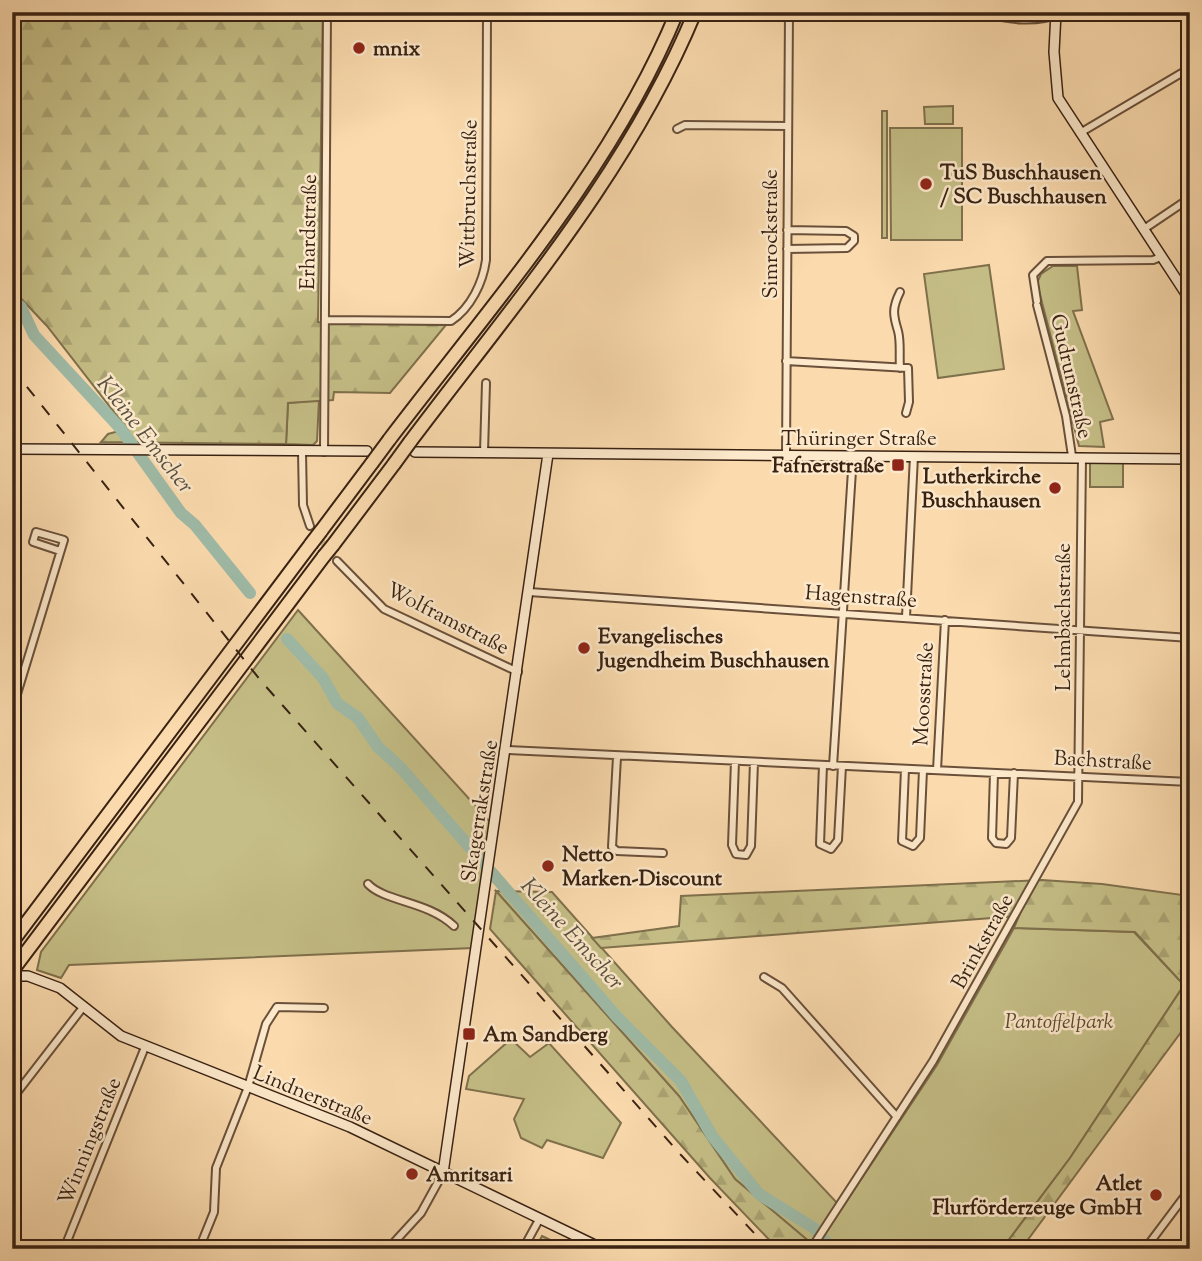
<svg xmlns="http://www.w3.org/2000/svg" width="1202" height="1261" viewBox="0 0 1202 1261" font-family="'Sorts Mill Goudy',serif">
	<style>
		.green { fill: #c5be86; stroke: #7f704c; stroke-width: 2 }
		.forest { fill: url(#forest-firs); stroke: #7f704c; stroke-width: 2 }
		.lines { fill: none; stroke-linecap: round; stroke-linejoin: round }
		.river { stroke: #9fbba8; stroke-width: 12 }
		.street-tunnel { stroke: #d4b68f; stroke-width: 6; stroke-dasharray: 6 3; stroke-linecap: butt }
		.street-casing { stroke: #6a503a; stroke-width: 10 }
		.secondary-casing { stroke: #392213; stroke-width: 12 }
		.highway-casing { stroke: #392213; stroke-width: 16 }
		.street { stroke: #fce8ca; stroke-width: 6 }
		.secondary { stroke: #fce8ca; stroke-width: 9 }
		.highway { stroke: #fbdbae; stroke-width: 12 }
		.rail { stroke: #392213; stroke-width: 2; stroke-dasharray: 12 12; stroke-linecap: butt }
		.highway-bridge-casing { stroke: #392213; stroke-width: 16; stroke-linecap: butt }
		.highway-bridge { stroke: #fbdbae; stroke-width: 12 }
		.poi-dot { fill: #8f2418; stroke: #fce8ca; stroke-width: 2.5 }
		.labels { text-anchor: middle; stroke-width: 5; stroke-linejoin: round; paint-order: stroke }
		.poi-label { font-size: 21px; font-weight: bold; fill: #392213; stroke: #fce8ca; text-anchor: start }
		.street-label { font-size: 21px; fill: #392213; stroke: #fce8ca }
		.park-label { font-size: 21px; font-style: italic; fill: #5c4930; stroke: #fce8ca }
		.water-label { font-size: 23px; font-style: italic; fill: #585040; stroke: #fce8ca }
	</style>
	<defs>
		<pattern id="forest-firs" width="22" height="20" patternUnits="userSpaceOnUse" patternTransform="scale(1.75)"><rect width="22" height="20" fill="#c5be86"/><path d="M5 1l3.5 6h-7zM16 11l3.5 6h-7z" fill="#aaa373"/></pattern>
	</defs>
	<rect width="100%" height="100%" fill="#fbdbae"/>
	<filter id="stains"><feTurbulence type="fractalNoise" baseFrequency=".00286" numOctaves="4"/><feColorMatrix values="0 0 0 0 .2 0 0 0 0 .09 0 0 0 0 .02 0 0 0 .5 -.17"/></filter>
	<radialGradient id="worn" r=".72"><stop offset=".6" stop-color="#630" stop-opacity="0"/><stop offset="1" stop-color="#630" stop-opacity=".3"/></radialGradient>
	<path class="green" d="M 953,106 L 953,124 L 925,124 L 924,107 Z
		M 882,111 L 887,111 L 887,238 L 882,238 Z
		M 890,128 L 962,128 L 962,240 L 891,240 Z
		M 989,265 L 1004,369 L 938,378 L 924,274 Z
		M 1053,266 L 1077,266 L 1082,310 L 1073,311 L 1113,419 L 1100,422 L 1104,447 L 1079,446 L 1037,283 L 1041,274 Z
		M 319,400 L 317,441 L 313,445 L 286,444 L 288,403 Z
		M 1090,463 L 1123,463 L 1123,487 L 1090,487 Z
		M 298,610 L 492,824 L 473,948 L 69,965 L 61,978 L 37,970 L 41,952 Z
		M 496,891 L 552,892 L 672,1027 L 839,1205 L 829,1221 L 832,1223 L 937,1065 L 1014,928 L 1134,932 L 1184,985 L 1070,1158 L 1002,1249 L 818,1249 L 735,1179 L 679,1096 Z
		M 511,1039 L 530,1057 L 549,1043 L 621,1123 L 603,1158 L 547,1140 L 542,1148 L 521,1138 L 514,1119 L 524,1099 L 466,1089 L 469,1076 Z
		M 542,1236 L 569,1249 L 535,1249 Z"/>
	<path class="forest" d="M 129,12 L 323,12 L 318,322 L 446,325 L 390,393 L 334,392 L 333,400 L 288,403 L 286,444 L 101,442 L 108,434 L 127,429 L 47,326 L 12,289 L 12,17 Z
		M 1042,880 L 1102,884 L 1190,896 L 1190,1020 L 1021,1249 L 1002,1249 L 1070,1158 L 1184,985 L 1135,932 L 1014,928 L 1019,916 L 601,948 L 592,938 L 679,926 L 681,896 Z
		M 496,891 L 679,1096 L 735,1179 L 818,1249 L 778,1249 L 710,1178 L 490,929 Z"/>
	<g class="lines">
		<path class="river" d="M 12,300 L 21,307 L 34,335 L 120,428 L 181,513 L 195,525 L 250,593
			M 287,639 L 323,678 L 337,703 L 358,718 L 378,747 L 400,767 L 617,1017 L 681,1081 L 712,1136 L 759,1194 L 814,1228 L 832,1249"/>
		<path class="street-tunnel" d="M 310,526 L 337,561"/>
		<g class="street-casing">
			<path id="street" d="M 978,12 C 1010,20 1034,24 1066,12
				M 12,13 L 22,12
				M 677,129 L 685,125 L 788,126
				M 1080,133 L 1190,68
				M 1144,229 L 1190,198
				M 787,249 L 847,248 L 854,241 L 854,236 L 846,231 L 787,230
				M 1037,301 L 1033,275 L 1047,261 L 1153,260 L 1161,257
				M 1037,305 L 1066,416 L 1072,456
				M 325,320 L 451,321 C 471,308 483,282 486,260 L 487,12
				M 786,361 L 908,368 L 909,402 L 906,413
				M 900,368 C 899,356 901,342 898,331 C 893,315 892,308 900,292
				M 302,452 L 303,505 L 310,526
				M 324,452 L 327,12
				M 484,452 L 486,383
				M 786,455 L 789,12
				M 337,561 L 384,609 L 518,672
				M 529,592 L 1190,638
				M 906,617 L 914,456
				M 12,703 L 14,704 L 64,540 L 36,532 L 33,542 L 60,551
				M 506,750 L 1190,782
				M 617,757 L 612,847 L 617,851 L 663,853
				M 735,761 L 732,845 L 736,854 L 746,855 L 751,846 L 754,762
				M 823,765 L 820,844 L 831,849 L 838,840 L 842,766
				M 833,766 L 853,455
				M 905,769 L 902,841 L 913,846 L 920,838 L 923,770
				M 937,770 L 945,620
				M 994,773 L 992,838 L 996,843 L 1006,844 L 1011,838 L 1014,773
				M 368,884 C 385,902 428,901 454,926
				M 764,977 L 782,988 L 897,1117
				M 12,1099 L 84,1006
				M 12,1248 L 14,1249
				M 64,1249 L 145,1047
				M 199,1249 L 214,1212 L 216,1168 L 248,1087 L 266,1024 L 277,1007 L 324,1008
				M 388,1249 L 421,1213 L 443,1173
				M 523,1249 L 540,1218
				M 811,1249 L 933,1061 L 1078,802 L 1082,457
				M 1145,1249 L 1190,1189"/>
		</g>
		<g class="secondary-casing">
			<path id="secondary" d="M 1056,12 L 1054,52 L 1058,98 L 1190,300
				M 12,449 L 367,451
				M 415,452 L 1190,459
				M 12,976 L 28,976 L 60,988 L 121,1036 L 350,1127 L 603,1249
				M 443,1173 L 548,454"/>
		</g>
		<g class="highway-casing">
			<path id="highway" d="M 389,440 C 490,307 614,167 677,12
				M 410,442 C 513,305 629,172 695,12
				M 321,531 L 372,463
				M 333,545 L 394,464
				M 12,942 L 311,544
				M 12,971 L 324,556"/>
		</g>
		<use href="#street" class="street"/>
		<use href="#secondary" class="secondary"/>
		<use href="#highway" class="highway"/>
		<path class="rail" d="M 12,368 L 261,681 L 681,1155 L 769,1249"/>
		<g class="highway-bridge-casing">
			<path id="highway-bridge" d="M 372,463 L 389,440
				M 394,464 L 410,442
				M 311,544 L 321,531
				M 324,556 L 333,545"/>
		</g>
		<use href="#highway-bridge" class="highway-bridge"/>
	</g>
	<g class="poi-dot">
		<circle cx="359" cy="48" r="7"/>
		<circle cx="926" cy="184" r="7"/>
		<rect x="891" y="458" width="14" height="14" rx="3.5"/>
		<circle cx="1055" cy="488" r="7"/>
		<circle cx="584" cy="648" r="7"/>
		<circle cx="548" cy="866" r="7"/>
		<rect x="462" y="1027" width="14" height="14" rx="3.5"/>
		<circle cx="412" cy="1174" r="7"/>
		<circle cx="1156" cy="1195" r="7"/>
	</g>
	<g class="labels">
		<g class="poi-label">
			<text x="373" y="55">mnix</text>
			<text x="940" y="179">TuS Buschhausen<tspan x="940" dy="24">/ SC Buschhausen</tspan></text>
			<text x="884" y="472" text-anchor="end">Fafnerstraße</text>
			<text x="1041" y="483" text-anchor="end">Lutherkirche<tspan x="1041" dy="24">Buschhausen</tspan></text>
			<text x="598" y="643">Evangelisches<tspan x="598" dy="24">Jugendheim Buschhausen</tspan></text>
			<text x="562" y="861">Netto<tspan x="562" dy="24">Marken-Discount</tspan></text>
			<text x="483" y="1041">Am Sandberg</text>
			<text x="426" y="1181">Amritsari</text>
			<text x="1142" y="1190" text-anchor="end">Atlet<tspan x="1142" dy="24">Flurförderzeuge GmbH</tspan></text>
		</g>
		<g class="street-label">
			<text transform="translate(468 194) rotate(-89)" y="7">Wittbruchstraße</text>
			<text transform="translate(308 232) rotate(-89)" y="7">Erhardstraße</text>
			<text transform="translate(770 234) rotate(-90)" y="7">Simrockstraße</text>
			<text transform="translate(1072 376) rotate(77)" y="7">Gudrunstraße</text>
			<text x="859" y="445">Thüringer Straße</text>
			<text transform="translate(861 596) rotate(4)" y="7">Hagenstraße</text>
			<text transform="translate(1063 617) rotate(-90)" y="7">Lehmbachstraße</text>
			<text transform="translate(448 618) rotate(27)" y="7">Wolframstraße</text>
			<text transform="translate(923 694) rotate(-87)" y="7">Moosstraße</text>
			<text transform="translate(1103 760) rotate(3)" y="7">Bachstraße</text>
			<text transform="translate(479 811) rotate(-81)" y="7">Skagerrakstraße</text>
			<text transform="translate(982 941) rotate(-61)" y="7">Brinkstraße</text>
			<text transform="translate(313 1095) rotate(22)" y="7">Lindnerstraße</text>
			<text transform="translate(89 1141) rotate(-68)" y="7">Winningstraße</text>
		</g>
		<g class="park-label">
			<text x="1059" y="1028">Pantoffelpark</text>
		</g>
		<g class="water-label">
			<text transform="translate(146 434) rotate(52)" y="8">Kleine Emscher</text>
			<text transform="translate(573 933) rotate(48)" y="8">Kleine Emscher</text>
		</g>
	</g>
	<rect width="1202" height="1261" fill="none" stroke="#fbdbae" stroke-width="42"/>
	<rect x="14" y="14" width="1174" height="1233" fill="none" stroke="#392213" stroke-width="3.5"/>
	<rect x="21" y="21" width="1160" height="1219" fill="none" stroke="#392213" stroke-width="2"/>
	<rect width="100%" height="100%" filter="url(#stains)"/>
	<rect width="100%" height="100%" fill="url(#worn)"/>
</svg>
